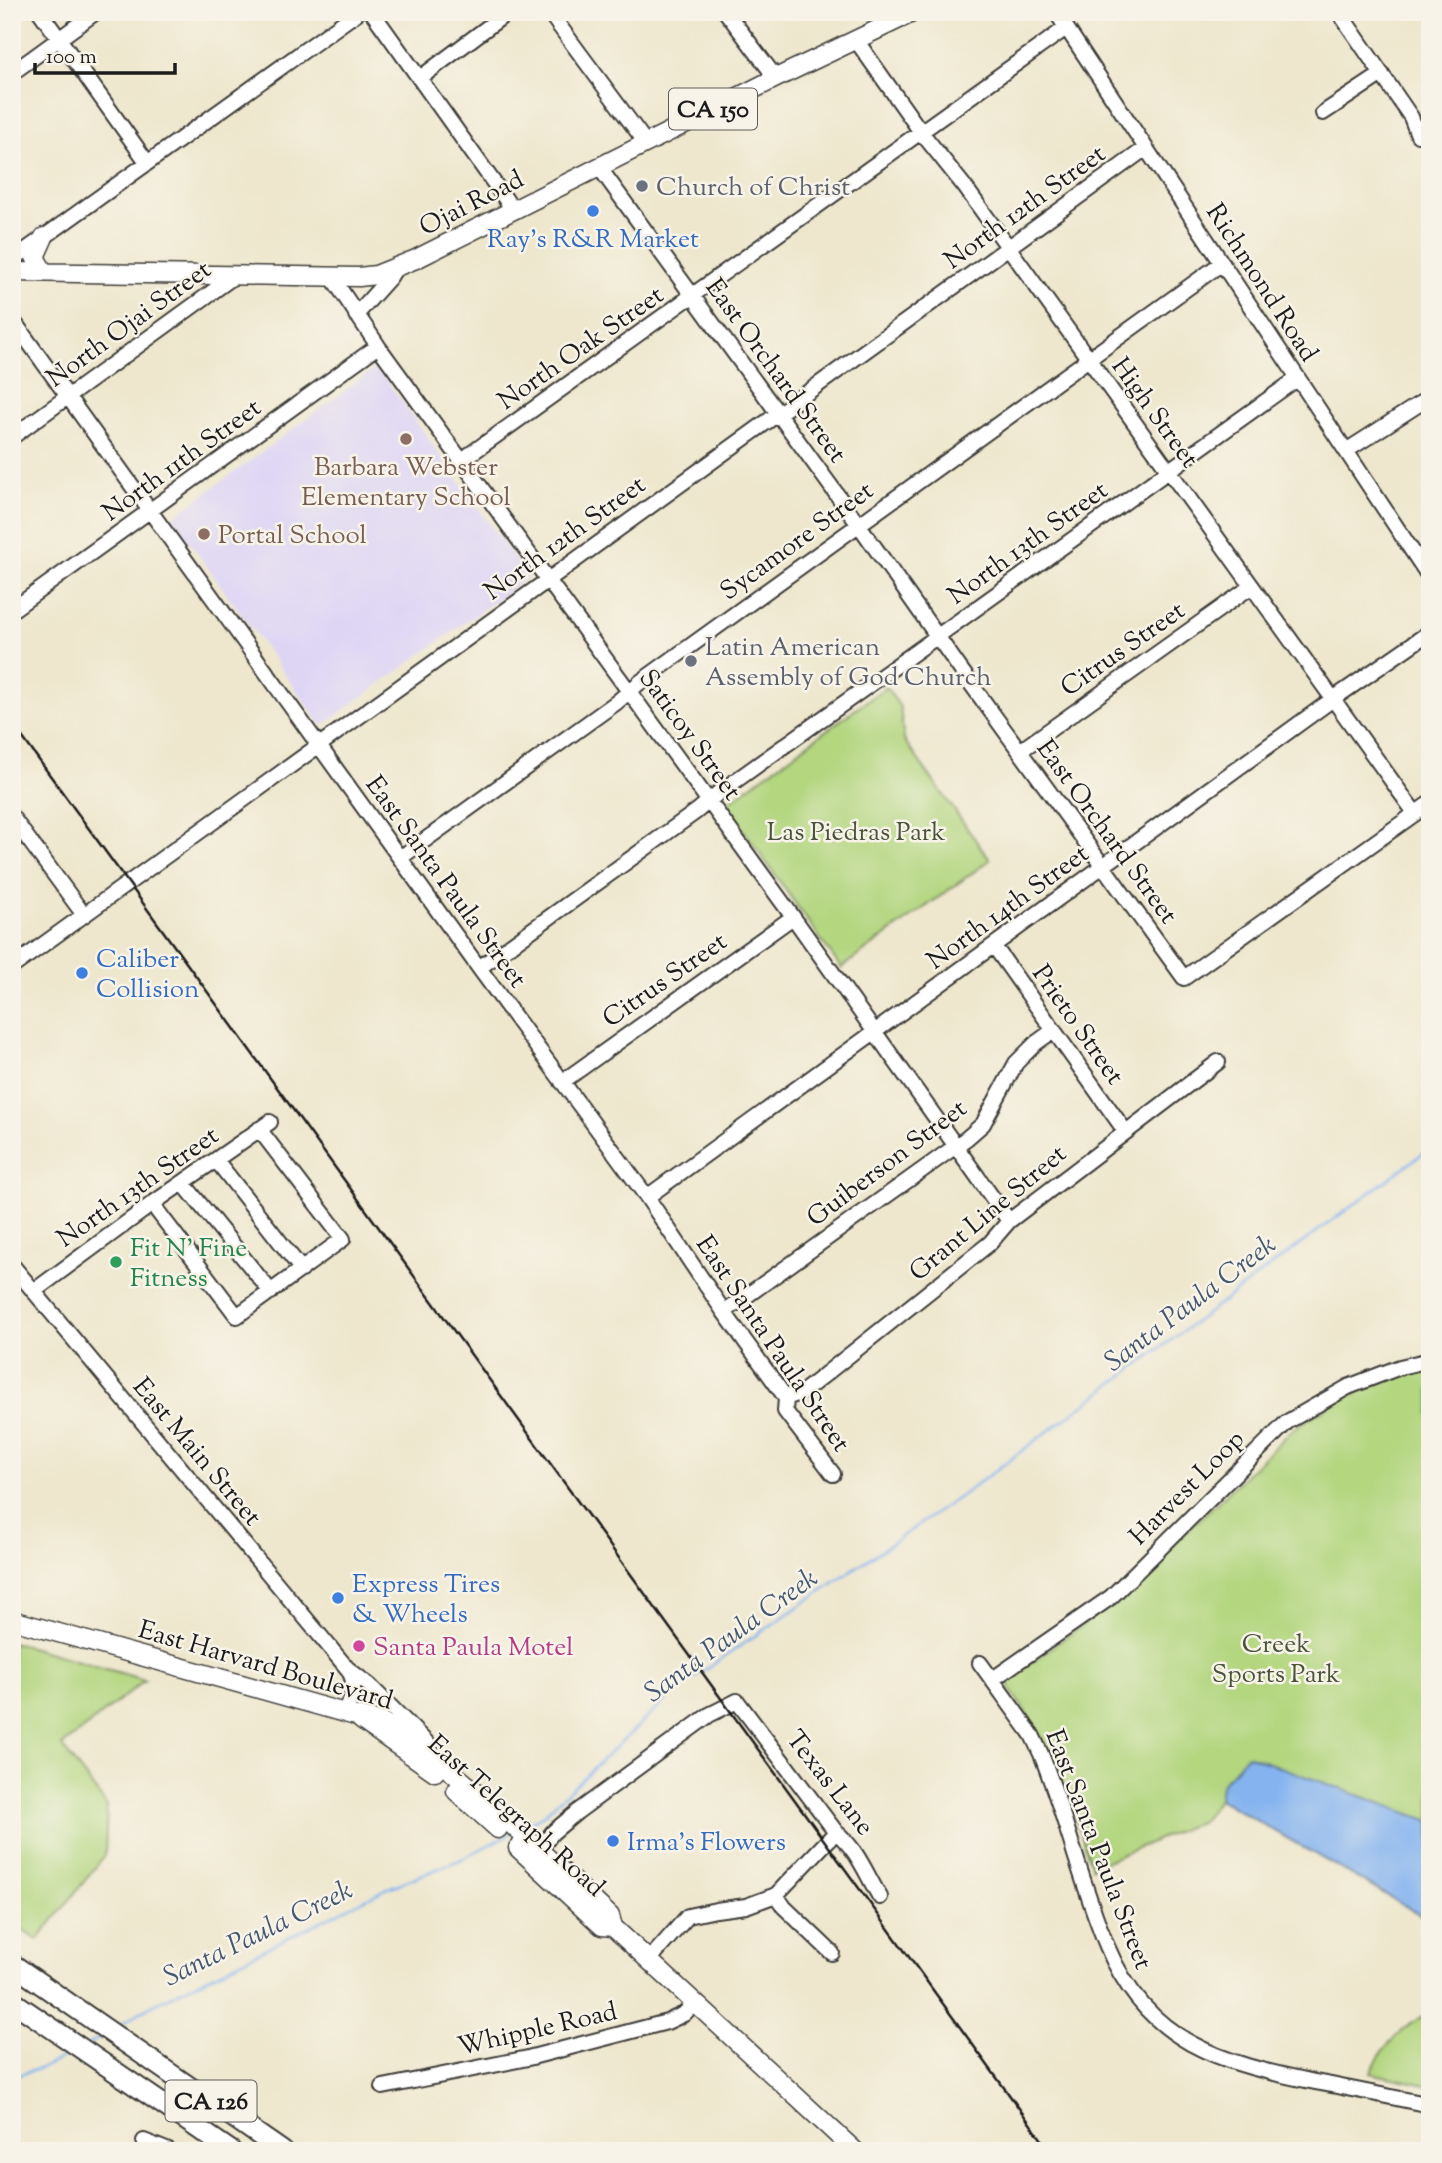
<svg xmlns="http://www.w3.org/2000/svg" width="1442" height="2163" viewBox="0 0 1442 2163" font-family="'Sorts Mill Goudy',serif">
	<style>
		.built { fill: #ded5f5 }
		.green { fill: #b3d67f; stroke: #68794e; stroke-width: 2 }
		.water { fill: #84b3ef; stroke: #506886; stroke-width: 2 }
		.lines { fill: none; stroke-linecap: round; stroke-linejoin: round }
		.stream { stroke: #84b3ef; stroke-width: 2.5 }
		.minor-casing { stroke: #3c3a37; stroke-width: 18 }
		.major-casing { stroke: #3c3a37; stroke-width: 21 }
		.highway-casing { stroke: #3c3a37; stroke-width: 23 }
		.minor { stroke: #fff; stroke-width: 14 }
		.major { stroke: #fff; stroke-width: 18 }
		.highway { stroke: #fff; stroke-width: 19 }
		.rail { stroke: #1c1c1c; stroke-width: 2.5 }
		.worship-dot { fill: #6b7280; stroke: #f7f3e8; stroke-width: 2.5 }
		.shop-dot { fill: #3f7fe0; stroke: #f7f3e8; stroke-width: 2.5 }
		.education-dot { fill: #8d6e63; stroke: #f7f3e8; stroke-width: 2.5 }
		.leisure-dot { fill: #2e9e5b; stroke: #f7f3e8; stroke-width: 2.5 }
		.hotel-dot { fill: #d1479c; stroke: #f7f3e8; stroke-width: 2.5 }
		.labels { text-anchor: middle; stroke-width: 5; stroke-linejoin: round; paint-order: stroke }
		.shield { fill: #f7f3e8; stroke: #5e5c59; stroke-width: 2 }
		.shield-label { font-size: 24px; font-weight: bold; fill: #1c1c1c }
		.worship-label { font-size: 26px; fill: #5b616d; stroke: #f7f3e8; text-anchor: start }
		.street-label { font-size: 26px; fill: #1c1c1c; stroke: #f7f3e8 }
		.shop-label { font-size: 26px; fill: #366cbe; stroke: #f7f3e8; text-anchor: start }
		.education-label { font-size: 26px; fill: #785e54; stroke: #f7f3e8 }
		.park-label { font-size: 26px; fill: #49543a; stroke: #f7f3e8 }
		.leisure-label { font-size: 26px; fill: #27864d; stroke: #f7f3e8; text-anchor: start }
		.hotel-label { font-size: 26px; fill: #b23c85; stroke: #f7f3e8; text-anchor: start }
		.water-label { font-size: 28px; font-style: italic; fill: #465870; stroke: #f7f3e8 }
	</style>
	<rect width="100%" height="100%" fill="#f7f3e8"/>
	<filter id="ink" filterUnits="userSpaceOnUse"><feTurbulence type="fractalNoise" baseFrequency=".0143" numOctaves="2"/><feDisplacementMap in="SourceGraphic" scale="14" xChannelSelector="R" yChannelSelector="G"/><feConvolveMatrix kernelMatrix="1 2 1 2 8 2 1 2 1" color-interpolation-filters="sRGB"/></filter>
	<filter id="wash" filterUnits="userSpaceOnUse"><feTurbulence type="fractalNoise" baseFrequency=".00686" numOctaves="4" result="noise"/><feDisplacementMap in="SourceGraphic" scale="28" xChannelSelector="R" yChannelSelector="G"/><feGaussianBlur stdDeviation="1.57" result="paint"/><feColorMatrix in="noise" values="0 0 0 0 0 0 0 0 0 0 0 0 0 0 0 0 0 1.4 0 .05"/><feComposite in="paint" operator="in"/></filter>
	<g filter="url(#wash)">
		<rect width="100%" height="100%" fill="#eee7cd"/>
		<path class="built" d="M 377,367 L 528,577 L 322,726 L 172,518 Z"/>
		<path class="green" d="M 886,687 L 900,707 L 904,740 L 990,860 L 841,968 L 725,804 Z
			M 1430,1368 L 1430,1920 L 1219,1799 L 1202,1821 L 1092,1867 L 1069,1799 L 1064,1796 L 1047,1750 L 1035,1726 L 1009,1688 L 1011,1677 L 1114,1602 L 1292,1430 C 1334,1400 1379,1378 1430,1368 Z
			M 12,1642 L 145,1680 L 62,1746 L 107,1806 L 105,1855 L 38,1940 L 12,1922 Z
			M 1430,2013 L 1430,2086 L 1370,2073 C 1384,2046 1401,2026 1430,2013 Z"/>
		<path class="water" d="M 1247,1755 L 1430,1821 L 1430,1920 L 1219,1799 L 1221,1785 Z"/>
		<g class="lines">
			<path class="stream" d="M 523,1826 L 542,1816 L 680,1687 L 961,1496 L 1430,1148
				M 116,2028 L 148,2007 L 386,1889 L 462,1859 L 511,1833
				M 89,2044 L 101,2037
				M 12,2077 L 42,2068 L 74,2052"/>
		</g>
	</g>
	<g filter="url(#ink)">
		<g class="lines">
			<g class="minor-casing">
				<path id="minor" d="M 40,12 L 147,162
					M 372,12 L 514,211
					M 549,12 L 646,143
					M 726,12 L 776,78
					M 1056,12 L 1430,578
					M 1339,12 L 1411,117 L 1418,135
					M 856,40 L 921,132 L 965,187 L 1415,813
					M 12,73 L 96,12
					M 420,78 L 508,12
					M 1323,113 L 1382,74
					M 599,167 L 859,525 L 961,670 L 1184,978 L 1430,803
					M 12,260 L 358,12
					M 332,277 L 378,346 L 793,917 L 1009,1221
					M 356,315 L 390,277 L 395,269
					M 12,319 L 479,968 L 647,1197 L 724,1312 L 786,1398 L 785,1411 L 833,1474
					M 12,437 L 237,274
					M 1346,451 L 1430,397
					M 462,460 L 1066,28
					M 12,610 L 378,346
					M 1020,751 L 1252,586
					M 12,817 L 84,915
					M 400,858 L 617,702 L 639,683 L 1222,263
					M 994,946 L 1125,1131
					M 12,967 L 1146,148
					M 479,968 L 697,811 L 717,794 L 1298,378
					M 562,1082 L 793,917
					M 216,1160 L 302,1270
					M 183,1183 L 271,1292
					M 647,1197 L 1333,699 L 1430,632
					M 152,1204 L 237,1316 L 343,1239 L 259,1129
					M 12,1265 L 347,1668 L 370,1686 L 428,1744
					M 34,1291 L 152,1204 L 270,1122
					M 724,1312 L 967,1138 L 983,1124 L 1016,1063 L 1036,1043 L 1054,1030
					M 786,1398 L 803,1392 L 990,1243 L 1009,1221 L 1218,1062
					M 980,1663 L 1032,1735 L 1041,1754 C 1066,1816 1081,1884 1107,1946 C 1147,2043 1221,2063 1315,2082 C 1353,2089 1391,2097 1430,2105
					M 993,1679 L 1111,1597 L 1287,1422 L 1348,1387 L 1400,1367 L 1430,1360
					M 344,1711 C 354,1697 357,1684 348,1669
					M 539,1851 L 552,1833 L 577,1812 L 709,1715 L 737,1701 L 836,1832 C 858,1850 866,1874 880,1897
					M 776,1895 L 784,1907 L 832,1953
					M 649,1960 L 688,1916 L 716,1910 L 746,1906 L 776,1895 L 836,1832
					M 383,2087 L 528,2058 L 667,2022 L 684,2014 L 695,2003
					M 144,2141 L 169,2151"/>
			</g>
			<g class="major-casing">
				<path id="major" d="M 43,271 L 35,257 L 44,237
					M 12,272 L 359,277 L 376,275 L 416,259 L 776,78 L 914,12
					M 12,1620 L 352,1715 L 382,1722 L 416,1742 L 484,1799 L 594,1901 L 610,1916 L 613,1927 L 855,2151
					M 361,1720 L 435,1772
					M 456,1791 L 498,1829
					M 518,1848 L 602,1926 L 613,1927"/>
			</g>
			<g class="highway-casing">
				<path id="highway" d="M 12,1964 L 282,2151
					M 12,2001 L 231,2151"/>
			</g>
			<use href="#minor" class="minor"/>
			<use href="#major" class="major"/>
			<use href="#highway" class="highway"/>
			<path class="rail" d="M 12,723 L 1050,2151"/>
		</g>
	</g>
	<g class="worship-dot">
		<circle cx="642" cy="186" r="7"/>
		<circle cx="691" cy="661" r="7"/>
	</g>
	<g class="shop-dot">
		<circle cx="593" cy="211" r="7"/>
		<circle cx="82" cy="973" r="7"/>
		<circle cx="338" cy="1598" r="7"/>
		<circle cx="613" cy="1841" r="7"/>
	</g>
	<g class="education-dot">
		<circle cx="406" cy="439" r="7"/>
		<circle cx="204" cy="534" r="7"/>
	</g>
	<circle class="leisure-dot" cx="116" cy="1262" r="7"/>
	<circle class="hotel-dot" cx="359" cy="1646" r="7"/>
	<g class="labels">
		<g class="shield">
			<rect x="669" y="88.5" width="88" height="41" rx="5"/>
			<rect x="165.5" y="2080.5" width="91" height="41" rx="5"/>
		</g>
		<g class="shield-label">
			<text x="713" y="117">CA 150</text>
			<text x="211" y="2109">CA 126</text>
		</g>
		<g class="worship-label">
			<text x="656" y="195">Church of Christ</text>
			<text x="705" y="655">Latin American<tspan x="705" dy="30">Assembly of God Church</tspan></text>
		</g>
		<g class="street-label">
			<text transform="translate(471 202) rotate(-27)" y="9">Ojai Road</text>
			<text transform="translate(1024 206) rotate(-36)" y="9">North 12th Street</text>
			<text transform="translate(1263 282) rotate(57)" y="9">Richmond Road</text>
			<text transform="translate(128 323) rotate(-36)" y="9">North Ojai Street</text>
			<text transform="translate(580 347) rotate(-35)" y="9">North Oak Street</text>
			<text transform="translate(777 370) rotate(54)" y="9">East Orchard Street</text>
			<text transform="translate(1156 412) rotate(54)" y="9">High Street</text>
			<text transform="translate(181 459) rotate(-36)" y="9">North 11th Street</text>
			<text transform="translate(564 537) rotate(-36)" y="9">North 12th Street</text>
			<text transform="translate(796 540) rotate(-36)" y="9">Sycamore Street</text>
			<text transform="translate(1027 542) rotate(-36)" y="9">North 13th Street</text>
			<text transform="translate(1122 648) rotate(-35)" y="9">Citrus Street</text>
			<text transform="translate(691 734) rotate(54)" y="9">Saticoy Street</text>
			<text transform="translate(1108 831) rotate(54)" y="9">East Orchard Street</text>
			<text transform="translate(447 881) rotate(54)" y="9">East Santa Paula Street</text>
			<text transform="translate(1007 906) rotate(-36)" y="9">North 14th Street</text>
			<text transform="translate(664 979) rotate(-35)" y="9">Citrus Street</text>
			<text transform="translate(1079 1024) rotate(55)" y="9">Prieto Street</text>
			<text transform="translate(886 1162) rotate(-37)" y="9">Guiberson Street</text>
			<text transform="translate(137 1186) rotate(-35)" y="9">North 13th Street</text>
			<text transform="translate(987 1212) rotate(-40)" y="9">Grant Line Street</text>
			<text transform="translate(774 1343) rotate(56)" y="9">East Santa Paula Street</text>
			<text transform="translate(198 1451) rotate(50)" y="9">East Main Street</text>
			<text transform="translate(1186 1487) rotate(-45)" y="9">Harvest Loop</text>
			<text transform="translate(266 1664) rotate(16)" y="9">East Harvard Boulevard</text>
			<text transform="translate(831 1782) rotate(52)" y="9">Texas Lane</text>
			<text transform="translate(517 1815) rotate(42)" y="9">East Telegraph Road</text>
			<text transform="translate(1100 1849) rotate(69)" y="9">East Santa Paula Street</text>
			<text transform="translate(537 2028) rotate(-13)" y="9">Whipple Road</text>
		</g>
		<g class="shop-label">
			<text x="593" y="247" text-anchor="middle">Ray's R&amp;R Market</text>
			<text x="96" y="967">Caliber<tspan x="96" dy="30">Collision</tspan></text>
			<text x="352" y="1592">Express Tires<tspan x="352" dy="30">&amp; Wheels</tspan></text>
			<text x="627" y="1850">Irma's Flowers</text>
		</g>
		<g class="education-label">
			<text x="406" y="475">Barbara Webster<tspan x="406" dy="30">Elementary School</tspan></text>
			<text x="218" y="543" text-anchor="start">Portal School</text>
		</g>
		<g class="park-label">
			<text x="856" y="840">Las Piedras Park</text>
			<text x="1276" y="1652">Creek<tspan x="1276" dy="30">Sports Park</tspan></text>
		</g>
		<g class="leisure-label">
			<text x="130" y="1256">Fit N' Fine<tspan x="130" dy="30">Fitness</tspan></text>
		</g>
		<g class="hotel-label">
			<text x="373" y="1655">Santa Paula Motel</text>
		</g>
		<g class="water-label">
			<text transform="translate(1189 1302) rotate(-37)" y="10">Santa Paula Creek</text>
			<text transform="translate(730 1634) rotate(-36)" y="10">Santa Paula Creek</text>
			<text transform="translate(257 1932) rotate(-26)" y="10">Santa Paula Creek</text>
		</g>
	</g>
	<rect width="1442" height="2163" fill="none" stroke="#f7f3e8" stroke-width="42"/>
	<path d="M35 63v10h140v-10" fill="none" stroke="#1c1c1c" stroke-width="3.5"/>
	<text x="46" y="63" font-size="21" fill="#1c1c1c" stroke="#f7f3e8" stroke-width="5" paint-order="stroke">100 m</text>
</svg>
